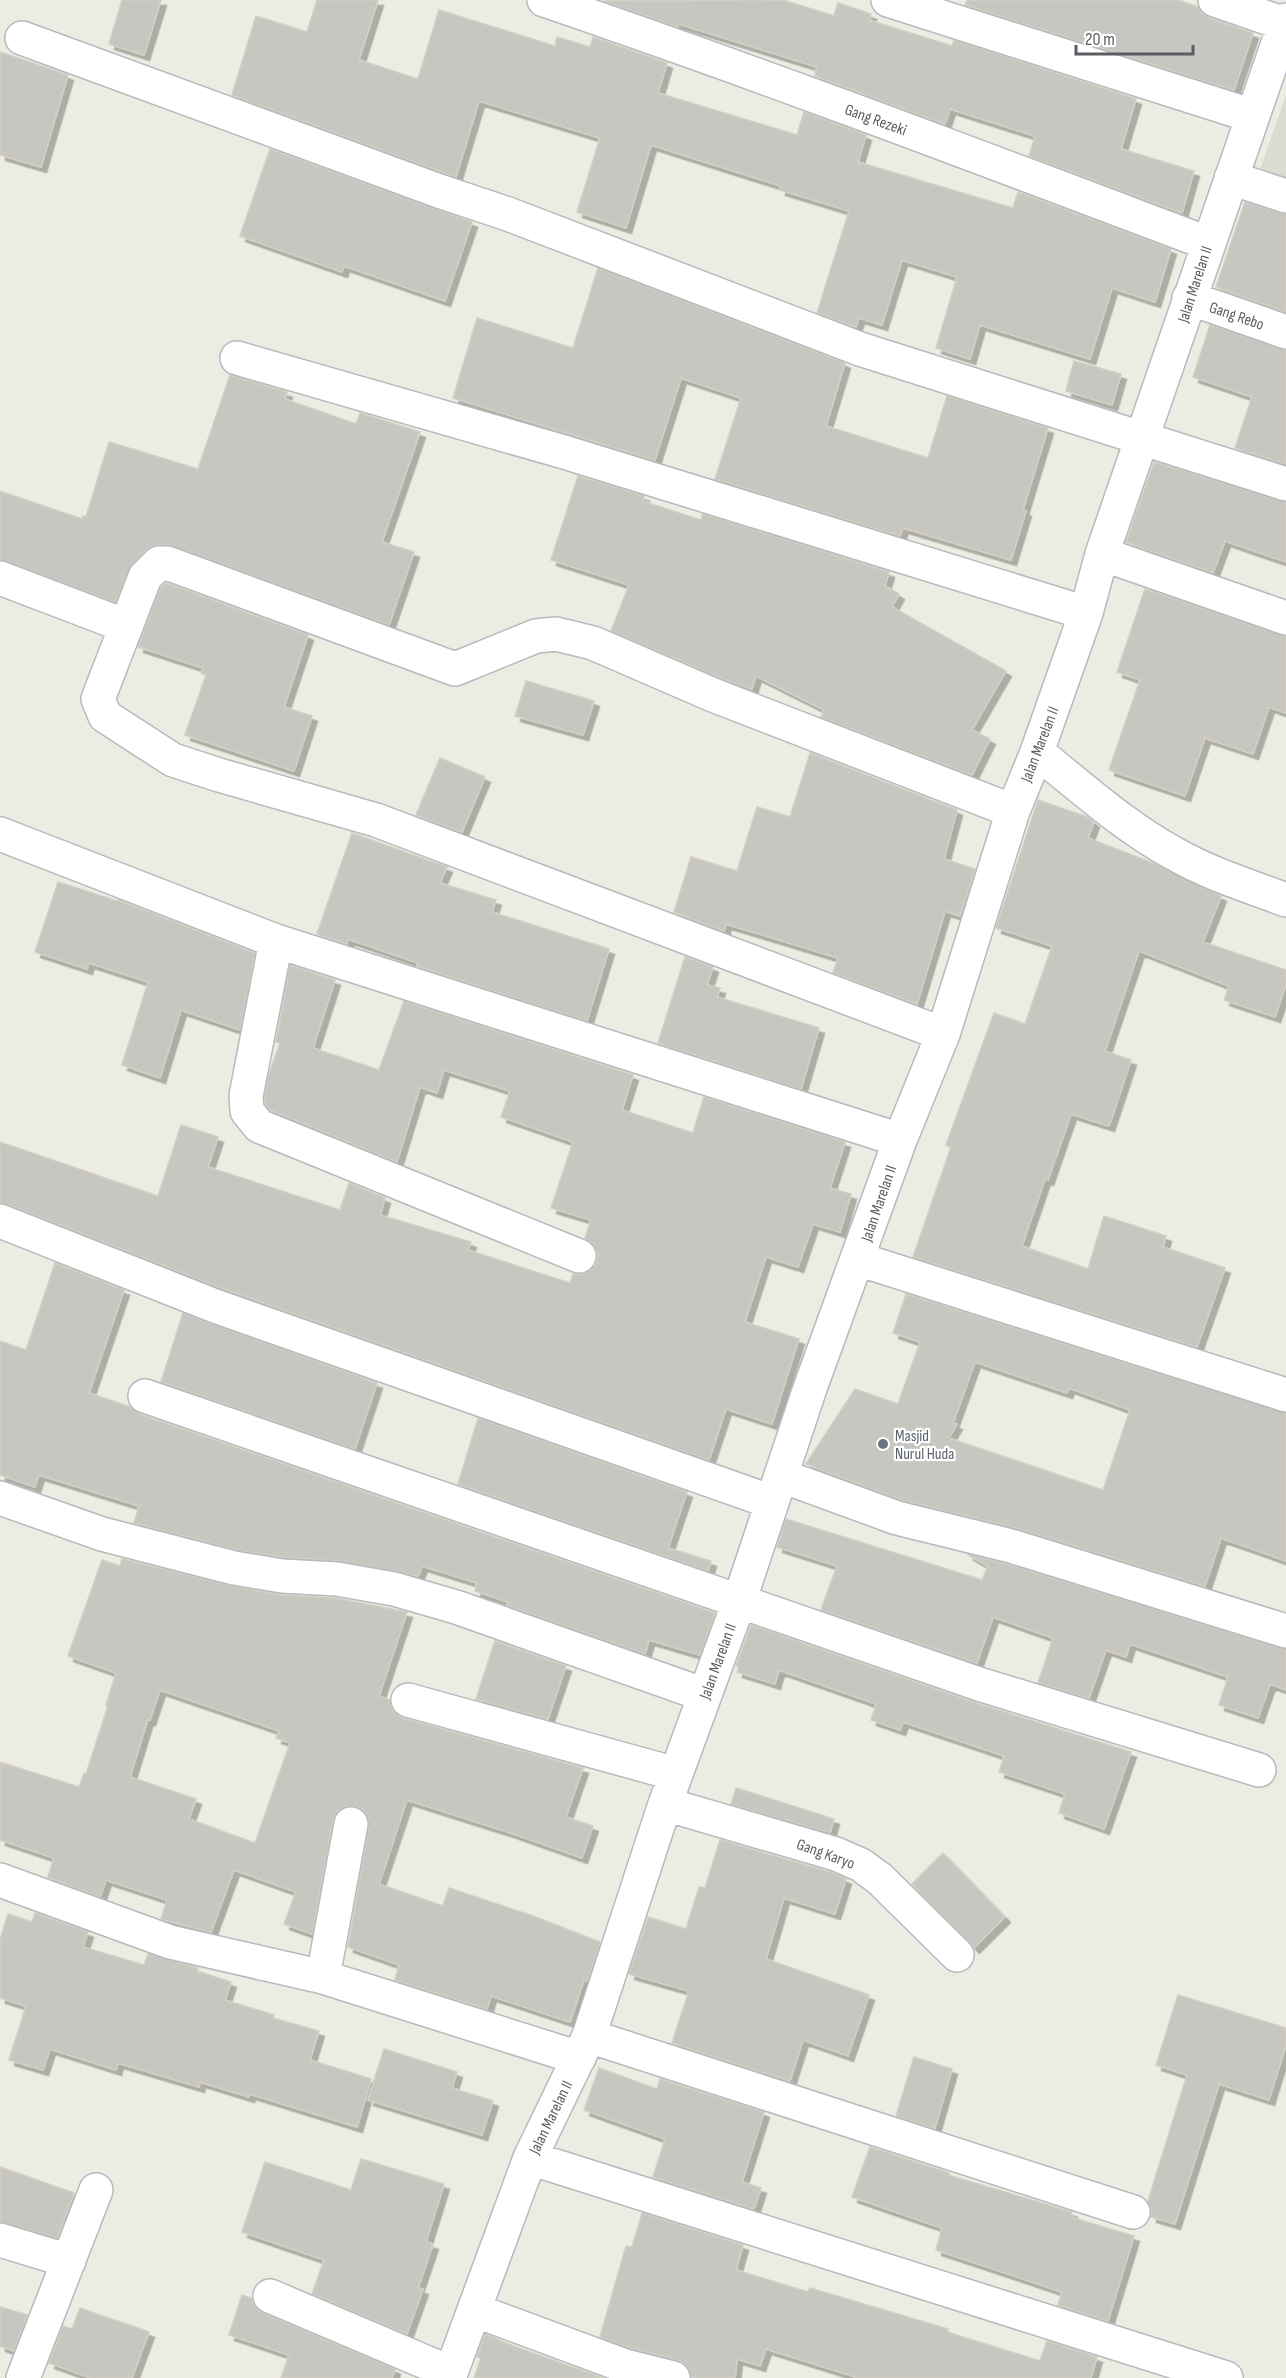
<svg xmlns="http://www.w3.org/2000/svg" width="1286" height="2378" viewBox="0 0 1286 2378" font-family="'Sofia Sans Condensed',sans-serif">
	<style>
		.education { fill: #dcdbd1 }
		.building { fill: #c8c6c0; stroke: #d1cfc2; stroke-width: 1.5; fill-rule: evenodd; filter: url(#shadow) }
		.lines { fill: none; stroke-linecap: round; stroke-linejoin: round }
		.street-casing { stroke: #b8b9be; stroke-width: 36 }
		.street { stroke: #fff; stroke-width: 33 }
		.worship-dot { fill: #6b7280; stroke: #fff; stroke-width: 2 }
		.labels { text-anchor: middle; stroke-width: 4.5; stroke-linejoin: round; paint-order: stroke }
		.street-label { font-size: 16px; fill: #5b5d62; stroke: #fff }
		.worship-label { font-size: 16px; fill: #5b616d; stroke: #fff; text-anchor: start }
	</style>
	<defs>
		<filter id="shadow"><feDropShadow dx="5.5" dy="5.5" stdDeviation="0" flood-color="#0004"/></filter>
	</defs>
	<rect width="100%" height="100%" fill="#ecece3"/>
	<path class="education" d="M 1286,95 L 1286,185 L 1258,175 Z"/>
	<path class="building" d="M 122,0 L 161,0 L 144,55 L 109,44 Z
		M 317,0 L 378,0 L 359,60 L 418,79 L 439,10 L 555,46 L 557,37 L 590,47 L 593,37 L 667,63 L 658,93 L 797,135 L 804,112 L 866,135 L 858,162 L 1013,208 L 1018,192 L 1171,249 L 1155,302 L 1112,288 L 1090,359 L 980,325 L 970,359 L 936,348 L 957,277 L 902,260 L 882,325 L 859,318 L 856,327 L 817,313 L 849,211 L 780,190 L 781,186 L 651,145 L 626,228 L 577,212 L 600,138 L 479,101 L 456,177 L 232,95 L 256,16 L 307,32 Z
		M 783,0 L 834,16 L 838,3 L 871,14 L 869,20 L 952,46 L 954,40 L 1136,99 L 1121,149 L 1194,171 L 1182,213 L 1029,156 L 1035,136 L 950,109 L 945,124 L 815,76 L 817,67 L 679,24 L 678,27 L 604,1 Z
		M 967,0 L 1178,0 L 1198,7 L 1201,13 L 1209,18 L 1253,33 L 1234,90 L 965,5 Z
		M 0,52 L 68,75 L 41,167 L 0,155 Z
		M 270,149 L 472,222 L 445,301 L 344,266 L 342,272 L 240,236 Z
		M 1245,202 L 1286,214 L 1286,312 L 1216,287 Z
		M 598,268 L 845,363 L 826,426 L 928,458 L 947,396 L 1048,428 L 1023,510 L 1026,511 L 1011,560 L 903,528 L 900,536 L 715,479 L 741,398 L 681,378 L 655,460 L 453,398 L 477,318 L 573,348 Z
		M 1210,325 L 1286,350 L 1286,464 L 1235,448 L 1252,397 L 1193,377 Z
		M 1074,361 L 1121,374 L 1112,405 L 1066,391 Z
		M 230,375 L 287,392 L 285,399 L 356,424 L 360,413 L 420,432 L 382,542 L 414,552 L 389,625 L 167,544 L 151,546 L 132,564 L 115,602 L 0,560 L 0,491 L 82,519 L 83,516 L 86,517 L 109,442 L 198,469 Z
		M 1154,462 L 1286,502 L 1286,562 L 1225,541 L 1213,573 L 1126,542 Z
		M 578,476 L 644,496 L 642,501 L 701,520 L 703,514 L 889,572 L 885,586 L 899,594 L 892,607 L 1006,671 L 972,730 L 990,739 L 972,775 L 821,717 L 824,710 L 756,676 L 752,689 L 719,677 L 611,631 L 629,585 L 551,560 Z
		M 166,583 L 308,635 L 284,707 L 312,716 L 294,771 L 185,735 L 206,675 L 201,673 L 203,668 L 138,647 L 161,587 Z
		M 1145,589 L 1286,636 L 1286,713 L 1269,707 L 1253,754 L 1205,738 L 1185,796 L 1109,770 L 1140,680 L 1117,672 Z
		M 526,681 L 594,701 L 583,735 L 515,716 Z
		M 810,753 L 957,810 L 944,859 L 975,869 L 960,916 L 945,911 L 917,1004 L 833,973 L 838,958 L 726,924 L 724,931 L 674,912 L 691,857 L 737,871 L 757,807 L 790,817 Z
		M 440,758 L 485,777 L 462,832 L 416,815 Z
		M 1038,800 L 1087,817 L 1094,822 L 1088,838 L 1155,864 L 1221,896 L 1203,942 L 1286,970 L 1286,984 L 1275,1017 L 1224,1000 L 1229,986 L 1139,951 L 1105,1051 L 1131,1060 L 1109,1126 L 1071,1114 L 1048,1180 L 1045,1179 L 1022,1246 L 1088,1269 L 1104,1216 L 1166,1236 L 1163,1247 L 1225,1268 L 1197,1347 L 913,1257 L 951,1147 L 946,1145 L 994,1013 L 1025,1024 L 1052,946 L 996,928 Z
		M 352,833 L 447,867 L 440,883 L 496,900 L 492,912 L 609,949 L 587,1021 L 417,966 L 418,963 L 348,939 L 347,944 L 317,934 Z
		M 58,882 L 117,901 L 118,900 L 255,953 L 240,1030 L 181,1010 L 160,1078 L 122,1065 L 148,982 L 89,963 L 87,969 L 35,952 Z
		M 685,957 L 713,967 L 707,985 L 720,988 L 717,997 L 819,1028 L 801,1089 L 658,1043 Z
		M 290,965 L 335,980 L 313,1048 L 379,1070 L 404,1001 L 633,1075 L 622,1110 L 693,1133 L 704,1097 L 845,1142 L 830,1188 L 851,1194 L 840,1232 L 813,1224 L 798,1267 L 766,1257 L 745,1322 L 799,1339 L 772,1424 L 726,1409 L 709,1460 L 222,1288 L 7,1204 L 0,1203 L 0,1142 L 158,1196 L 181,1125 L 218,1137 L 208,1167 L 340,1210 L 349,1183 L 385,1198 L 380,1215 L 471,1242 L 468,1250 L 570,1283 L 573,1274 L 582,1274 L 591,1270 L 596,1264 L 598,1254 L 593,1244 L 585,1238 L 591,1220 L 551,1208 L 573,1142 L 501,1117 L 510,1091 L 444,1070 L 437,1093 L 420,1087 L 397,1162 L 271,1110 L 265,1104 L 265,1097 L 269,1074 L 280,1043 L 276,1042 Z
		M 55,1263 L 124,1290 L 89,1393 L 130,1407 L 139,1414 L 715,1613 L 700,1655 L 649,1640 L 645,1654 L 507,1605 L 508,1602 L 475,1591 L 477,1583 L 422,1566 L 418,1576 L 340,1561 L 284,1557 L 238,1550 L 134,1523 L 139,1506 L 39,1475 L 35,1487 L 0,1475 L 0,1341 L 26,1350 Z
		M 906,1294 L 1286,1413 L 1286,1561 L 1221,1538 L 1205,1586 L 1017,1528 L 902,1500 L 806,1464 L 855,1389 L 898,1404 L 920,1342 L 893,1333 ZM 975,1362 L 1067,1393 L 1069,1388 L 1130,1410 L 1103,1490 L 949,1438 L 957,1424 L 953,1423 Z
		M 183,1313 L 377,1383 L 355,1449 L 161,1382 Z
		M 478,1418 L 687,1492 L 668,1548 L 711,1561 L 708,1571 L 458,1484 Z
		M 786,1519 L 982,1580 L 988,1566 L 967,1554 L 1006,1564 L 1286,1649 L 1286,1690 L 1270,1684 L 1258,1718 L 1219,1705 L 1228,1677 L 1130,1644 L 1126,1657 L 1106,1650 L 1089,1698 L 1038,1683 L 1053,1638 L 993,1617 L 977,1663 L 821,1610 L 837,1566 L 777,1547 Z
		M 122,1559 L 231,1586 L 281,1595 L 335,1598 L 407,1612 L 379,1696 L 390,1700 L 390,1705 L 395,1714 L 403,1718 L 583,1768 L 566,1817 L 593,1826 L 582,1858 L 511,1833 L 407,1800 L 379,1884 L 443,1906 L 449,1888 L 533,1916 L 600,1942 L 587,1981 L 584,1980 L 570,2022 L 491,1996 L 487,2009 L 395,1980 L 399,1965 L 348,1947 L 369,1827 L 368,1817 L 363,1809 L 355,1806 L 344,1807 L 336,1812 L 333,1820 L 312,1934 L 284,1924 L 296,1892 L 234,1870 L 211,1932 L 161,1919 L 167,1900 L 106,1880 L 100,1897 L 48,1877 L 54,1858 L 0,1840 L 0,1762 L 79,1787 L 84,1773 L 86,1774 L 108,1706 L 106,1705 L 116,1673 L 68,1656 L 102,1560 L 120,1566 ZM 160,1690 L 279,1731 L 276,1738 L 290,1743 L 255,1843 L 189,1819 L 196,1799 L 130,1777 L 148,1719 L 150,1720 Z
		M 751,1625 L 973,1702 L 1131,1752 L 1104,1829 L 1059,1813 L 1065,1794 L 999,1772 L 1004,1756 L 903,1722 L 900,1730 L 871,1720 L 876,1704 L 779,1670 L 775,1684 L 737,1672 L 739,1667 L 736,1666 Z
		M 495,1641 L 566,1666 L 548,1719 L 476,1699 Z
		M 736,1788 L 834,1819 L 830,1833 L 731,1804 Z
		M 720,1840 L 830,1872 L 846,1879 L 835,1914 L 784,1898 L 766,1959 L 869,1995 L 848,2056 L 803,2040 L 790,2081 L 672,2043 L 689,1991 L 629,1974 L 648,1917 L 686,1929 L 699,1887 L 705,1888 Z
		M 943,1853 L 1005,1917 L 974,1948 L 912,1884 Z
		M 35,1913 L 88,1932 L 83,1947 L 144,1965 L 148,1954 L 198,1968 L 197,1971 L 231,1982 L 225,2000 L 274,2015 L 273,2018 L 319,2031 L 310,2060 L 371,2079 L 357,2127 L 250,2094 L 249,2097 L 200,2082 L 199,2087 L 118,2063 L 116,2070 L 50,2049 L 43,2070 L 9,2060 L 26,2006 L 0,1998 L 0,1940 L 8,1914 L 32,1922 Z
		M 1178,1995 L 1286,2028 L 1286,2045 L 1269,2100 L 1219,2084 L 1175,2224 L 1151,2217 L 1151,2209 L 1148,2201 L 1187,2075 L 1156,2065 Z
		M 384,2049 L 457,2072 L 452,2088 L 493,2101 L 482,2135 L 368,2100 Z
		M 914,2057 L 952,2069 L 935,2128 L 896,2116 Z
		M 599,2068 L 657,2089 L 660,2079 L 764,2112 L 742,2182 L 761,2188 L 754,2209 L 653,2177 L 665,2139 L 584,2110 Z
		M 870,2147 L 949,2173 L 948,2175 L 1072,2212 L 1070,2217 L 1134,2236 L 1108,2321 L 1058,2305 L 1062,2292 L 936,2250 L 942,2228 L 852,2197 Z
		M 361,2159 L 444,2184 L 426,2242 L 433,2244 L 418,2288 L 423,2289 L 407,2334 L 312,2294 L 324,2260 L 242,2232 L 265,2162 L 351,2190 Z
		M 0,2167 L 74,2193 L 57,2238 L 0,2222 Z
		M 642,2213 L 743,2245 L 736,2270 L 808,2292 L 810,2288 L 901,2315 L 948,2329 L 947,2332 L 1040,2361 L 1047,2341 L 1097,2357 L 1091,2378 L 859,2378 L 766,2349 L 760,2366 L 737,2359 L 735,2378 L 691,2378 L 686,2365 L 678,2360 L 631,2348 L 600,2337 L 626,2246 L 632,2247 Z
		M 242,2295 L 251,2298 L 255,2307 L 263,2313 L 395,2369 L 392,2378 L 281,2378 L 289,2355 L 229,2335 Z
		M 0,2307 L 27,2315 L 14,2351 L 0,2346 Z
		M 80,2308 L 149,2332 L 132,2378 L 91,2378 L 49,2363 L 63,2326 L 72,2329 Z
		M 485,2334 L 516,2347 L 603,2378 L 474,2378 L 481,2358 L 477,2357 Z"/>
	<g class="lines">
		<g class="street-casing">
			<path id="street" d="M 544,0 C 767,76 987,160 1207,243
				M 888,0 L 1253,116
				M 1215,0 L 1285,24
				M 22,38 L 439,191 L 508,214 L 860,349 L 1286,484
				M 1231,178 L 1286,196
				M 1189,298 L 1286,332
				M 237,358 L 564,452 L 1086,613
				M 1102,554 L 1286,618
				M 0,578 L 126,626
				M 1037,752 C 1081,787 1125,827 1175,854 C 1210,874 1249,886 1286,900
				M 0,834 L 276,941 L 900,1140
				M 276,941 L 246,1096 L 247,1111 L 259,1126 L 579,1256
				M 943,1034 L 376,820 L 219,775 L 173,760 L 105,716 L 98,699 L 145,577 L 159,563 L 167,563 L 455,669 L 536,636 L 556,634 L 593,643 L 713,695 L 1013,811
				M 0,1221 L 215,1306 L 772,1502
				M 858,1259 L 1286,1395
				M 145,1396 L 979,1684 L 1259,1770
				M 782,1476 L 897,1518 L 1011,1546 L 1286,1631
				M 0,1498 L 102,1534 L 234,1568 L 282,1576 L 337,1579 L 394,1589 L 456,1607 L 705,1695
				M 408,1700 L 676,1774
				M 665,1804 L 836,1854 L 861,1865 L 880,1879 L 957,1955
				M 0,1880 L 170,1942 L 323,1977 L 579,2058
				M 323,1977 L 351,1824
				M 589,2036 L 1133,2212
				M 530,2158 L 1226,2378
				M 0,2240 L 69,2261
				M 270,2296 L 451,2373
				M 474,2310 L 625,2366 L 673,2378
				M 23,2378 L 96,2190
				M 449,2378 L 530,2158 L 589,2036 L 665,1804 L 739,1602 L 809,1391 L 900,1140 L 943,1034 L 1013,811 L 1037,752 L 1086,613 L 1102,554 L 1286,20"/>
		</g>
		<use href="#street" class="street"/>
	</g>
	<circle class="worship-dot" cx="883" cy="1444" r="6"/>
	<g class="labels">
		<g class="street-label">
			<text transform="translate(876 119) rotate(20)" y="6">Gang Rezeki</text>
			<text transform="translate(1194 284) rotate(-72)" y="6">Jalan Marelan II</text>
			<text transform="translate(1237 315) rotate(19)" y="6">Gang Rebo</text>
			<text transform="translate(1039 744) rotate(-69)" y="6">Jalan Marelan II</text>
			<text transform="translate(878 1203) rotate(-71)" y="6">Jalan Marelan II</text>
			<text transform="translate(717 1661) rotate(-70)" y="6">Jalan Marelan II</text>
			<text transform="translate(826 1853) rotate(20)" y="6">Gang Karyo</text>
			<text transform="translate(550 2117) rotate(-64)" y="6">Jalan Marelan II</text>
		</g>
		<g class="worship-label">
			<text x="895" y="1441">Masjid<tspan x="895" dy="18">Nurul Huda</tspan></text>
		</g>
	</g>
	<path d="M1076 45v9h117v-9" fill="none" stroke="#5b5d62" stroke-width="3"/>
	<text x="1085" y="45" font-size="18" fill="#5b5d62" stroke="#ffffff" stroke-width="4.5" paint-order="stroke">20 m</text>
</svg>
